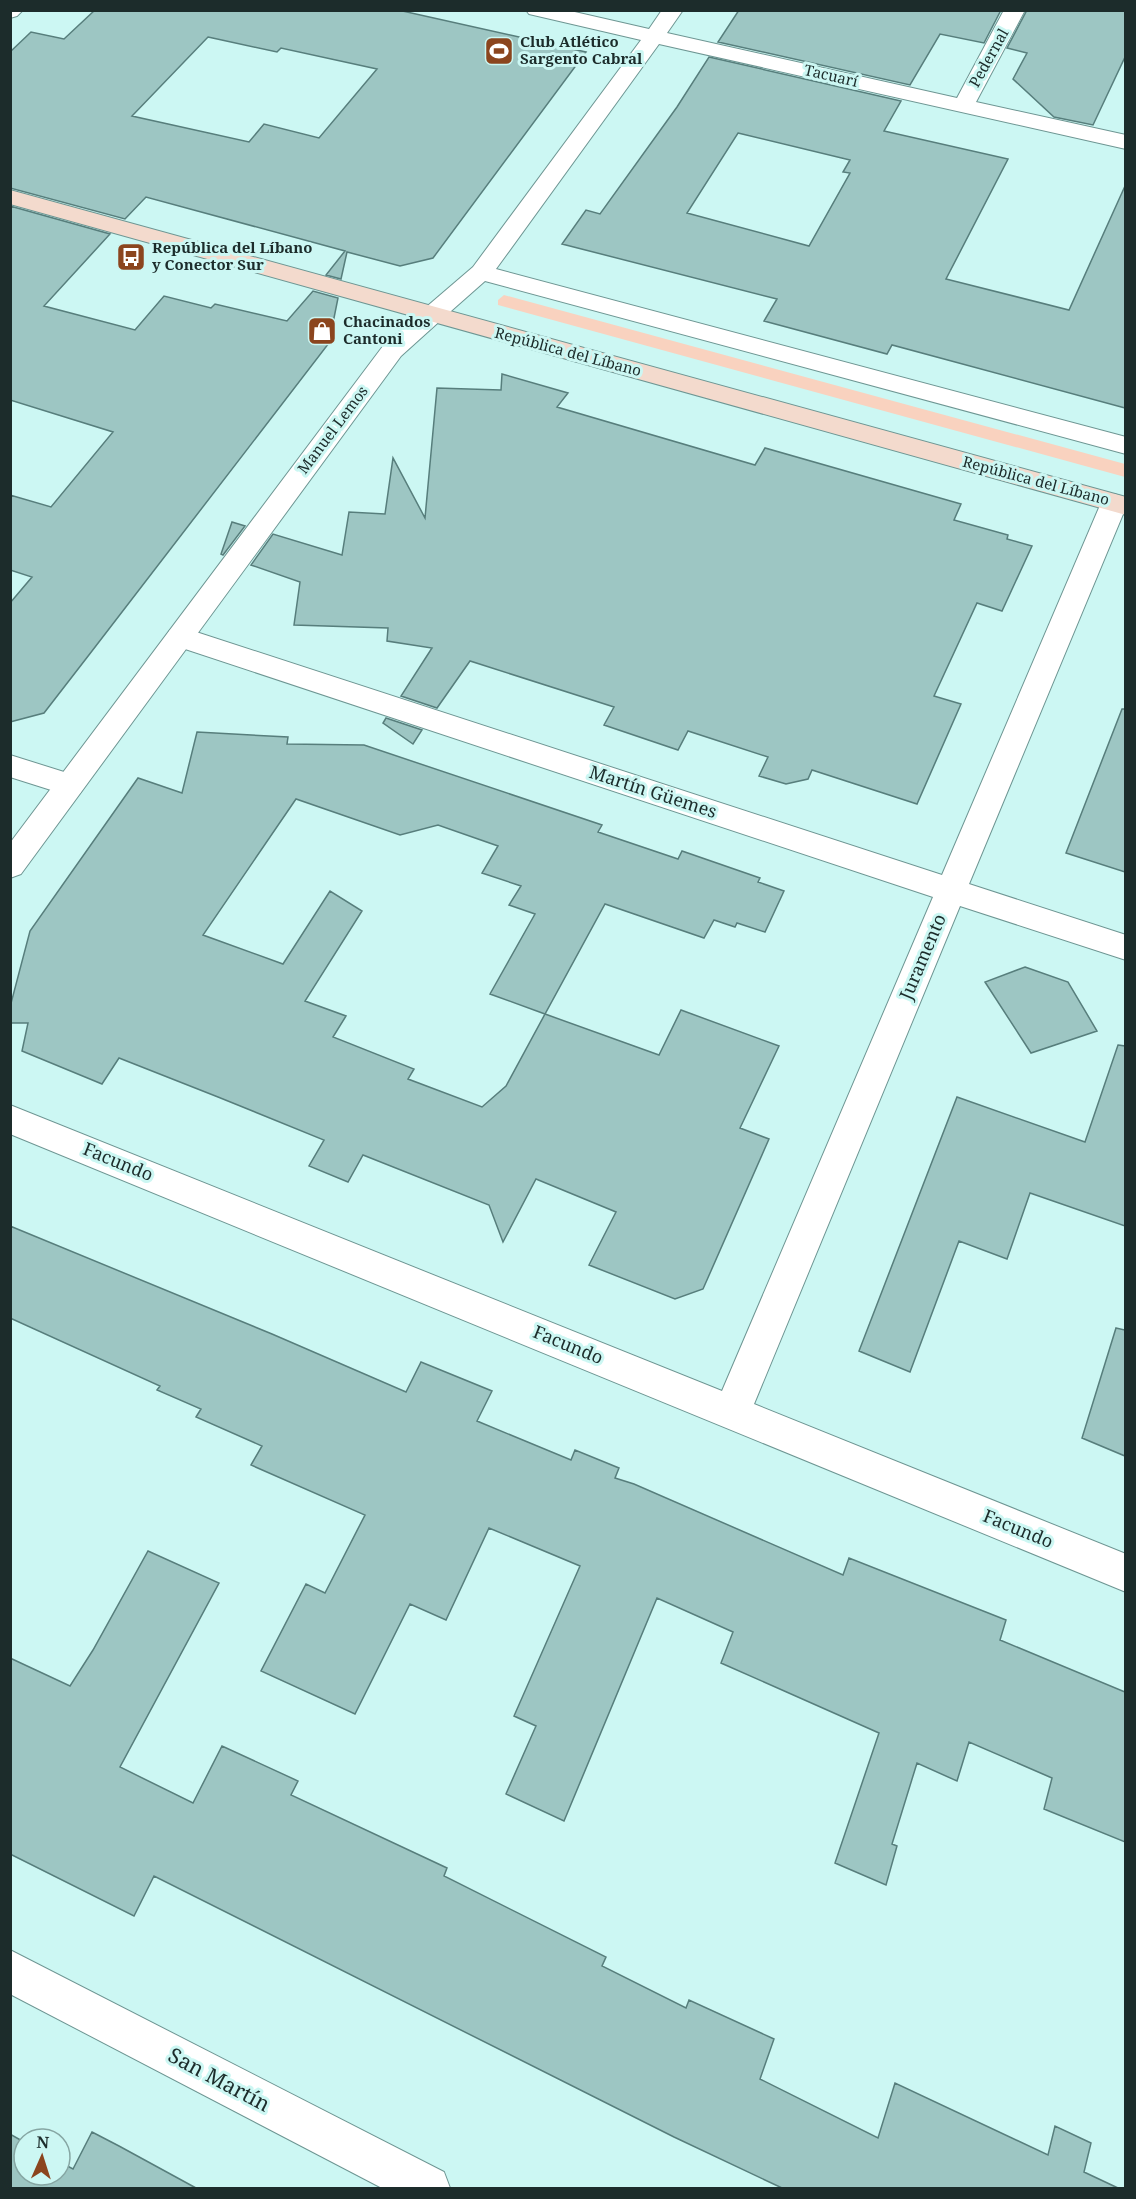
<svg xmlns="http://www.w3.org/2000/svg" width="1136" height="2199" viewBox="0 0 1136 2199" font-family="'Noto Serif',serif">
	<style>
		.green { fill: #f9d2bf }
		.building { fill: #9dc6c3; stroke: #577e7c; stroke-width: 1.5; fill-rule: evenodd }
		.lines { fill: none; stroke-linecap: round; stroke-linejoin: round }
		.minor-casing { stroke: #6e9693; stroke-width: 2 }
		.tertiary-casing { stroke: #6e9693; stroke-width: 2 }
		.secondary-casing { stroke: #6e9693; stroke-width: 2 }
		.minor { fill: #fff; fill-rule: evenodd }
		.tertiary { fill: #fff; fill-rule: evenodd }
		.secondary { fill: #f3dacd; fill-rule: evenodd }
		.labels { text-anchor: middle; stroke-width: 6; stroke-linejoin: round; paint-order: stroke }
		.far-poi-label { font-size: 15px; font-weight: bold; fill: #1c2c2b; stroke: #ccf7f3; text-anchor: start }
		.far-street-label { font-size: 15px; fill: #1c2c2b; stroke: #ccf7f3 }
		.street-label { font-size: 18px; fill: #1c2c2b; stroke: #ccf7f3 }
		.near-street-label { font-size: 21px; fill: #1c2c2b; stroke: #ccf7f3 }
	</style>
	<rect width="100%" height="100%" fill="#ccf7f3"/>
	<path class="green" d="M 504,295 L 1125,464 L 1125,477 L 498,305 L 498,300 Z"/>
	<path class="building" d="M 95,10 L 398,10 L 586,52 L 433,258 L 400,266 L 347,252 L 341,279 L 326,275 L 345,251 L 146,197 L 125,219 L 10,188 L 10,52 L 31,32 L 64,39 ZM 208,37 L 277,52 L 281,48 L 377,69 L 319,138 L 264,124 L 249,142 L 132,116 Z
		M 739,10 L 1001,10 L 984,43 L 940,34 L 910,85 L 718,42 Z
		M 1027,10 L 1125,10 L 1125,57 L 1093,125 L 1054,117 L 1013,79 L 1027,53 L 1007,48 Z
		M 709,57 L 901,101 L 884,131 L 1008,159 L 946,279 L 1069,310 L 1125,186 L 1125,408 L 892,345 L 887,354 L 764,321 L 777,299 L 562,244 L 586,210 L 600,214 L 677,107 ZM 738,133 L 850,160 L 843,172 L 850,173 L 809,246 L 687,213 Z
		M 10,206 L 110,234 L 44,306 L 135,330 L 164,296 L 211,308 L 215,304 L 287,321 L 313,291 L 338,298 L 329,343 L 92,651 L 44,713 L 10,722 L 10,603 L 32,577 L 10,570 L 10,495 L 51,507 L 113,432 L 10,400 Z
		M 502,374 L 568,393 L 557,407 L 755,465 L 765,448 L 961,504 L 954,520 L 1008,535 L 1007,539 L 1032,546 L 1002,611 L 977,603 L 934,696 L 961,704 L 917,804 L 812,770 L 808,779 L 786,784 L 759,776 L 768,757 L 688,731 L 678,750 L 604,725 L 614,707 L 470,661 L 437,708 L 401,696 L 432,648 L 387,641 L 388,628 L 294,625 L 300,582 L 251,565 L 273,534 L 342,555 L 349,512 L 385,514 L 393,458 L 425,518 L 437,388 L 501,390 Z
		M 232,522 L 245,526 L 223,555 L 221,554 Z
		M 1122,709 L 1125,709 L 1125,872 L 1066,853 Z
		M 386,718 L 422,730 L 413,744 L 383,723 Z
		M 197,732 L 288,737 L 287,744 L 364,745 L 602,825 L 598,832 L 678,859 L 682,851 L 760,878 L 758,882 L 784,891 L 765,932 L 737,923 L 735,927 L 714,920 L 704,938 L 605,904 L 545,1014 L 490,994 L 535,914 L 509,905 L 521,886 L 482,873 L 498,846 L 438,825 L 400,835 L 296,799 L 203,935 L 283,964 L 330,891 L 362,911 L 305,1001 L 346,1016 L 333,1037 L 414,1069 L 408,1079 L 482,1107 L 506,1086 L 545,1014 L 659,1055 L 681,1010 L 779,1046 L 740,1128 L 769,1139 L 703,1289 L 675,1299 L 589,1265 L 616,1212 L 536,1179 L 503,1242 L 489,1205 L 363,1155 L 348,1182 L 309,1166 L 324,1140 L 218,1097 L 119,1058 L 102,1084 L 22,1051 L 28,1023 L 10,1023 L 10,1007 L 30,931 L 138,778 L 182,793 Z
		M 1025,967 L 1068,982 L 1097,1031 L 1031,1053 L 985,982 Z
		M 1118,1045 L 1125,1046 L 1125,1226 L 1030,1193 L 1007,1259 L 959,1241 L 910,1372 L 859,1351 L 957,1097 L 1085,1142 Z
		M 10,1226 L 272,1334 L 406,1392 L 421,1362 L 492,1391 L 477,1421 L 571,1460 L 575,1450 L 619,1468 L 615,1478 L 634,1484 L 843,1575 L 849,1558 L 1006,1620 L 1000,1640 L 1125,1692 L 1125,1842 L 1044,1809 L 1052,1778 L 969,1742 L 957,1781 L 917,1763 L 892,1844 L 897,1846 L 886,1885 L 835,1863 L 879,1733 L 721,1663 L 733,1632 L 657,1598 L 564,1821 L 506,1794 L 536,1726 L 514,1716 L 580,1566 L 489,1528 L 446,1620 L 410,1604 L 355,1714 L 261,1671 L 306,1584 L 325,1593 L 365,1515 L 251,1465 L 262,1446 L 196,1417 L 201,1409 L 157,1390 L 160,1386 L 10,1318 Z
		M 1116,1328 L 1125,1330 L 1125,1456 L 1082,1438 Z
		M 148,1551 L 219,1583 L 120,1767 L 193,1803 L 222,1746 L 298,1781 L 291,1795 L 447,1868 L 444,1876 L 606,1957 L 602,1966 L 686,2008 L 689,2000 L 774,2039 L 760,2079 L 878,2138 L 895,2083 L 1048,2155 L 1055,2126 L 1091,2143 L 1084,2172 L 1118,2188 L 782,2188 L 674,2137 L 154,1876 L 134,1916 L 10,1854 L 10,1658 L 70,1686 L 93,1650 Z
		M 92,2132 L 119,2146 L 196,2188 L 10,2188 L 10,2134 L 24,2142 L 24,2175 L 60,2175 L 60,2162 L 73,2169 Z"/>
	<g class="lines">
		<g class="minor-casing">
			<path id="minor" d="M 10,10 L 23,10 L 17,16 L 10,18 Z
				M 526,10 L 566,10 L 649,29 L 662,10 L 683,10 L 667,33 L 957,98 L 1004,10 L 1025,10 L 976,102 L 1126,135 L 1126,149 L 659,44 L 496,269 L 1126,437 L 1126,454 L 485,281 L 442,319 L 433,321 L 424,319 L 421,314 L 424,309 L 473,267 L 641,40 L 529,14 Z
				M 1114,494 L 1123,497 L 1126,507 L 969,884 L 1126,935 L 1126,960 L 960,906 L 754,1404 L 1126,1554 L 1126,1592 L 10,1134 L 10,1105 L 722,1391 L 933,897 L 170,644 L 166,637 L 170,630 L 180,627 L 190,630 L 942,875 L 1101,503 L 1105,497 Z
				M 10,755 L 80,777 L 85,785 L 80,793 L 70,796 L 10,777 Z
				M 10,1950 L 444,2172 L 450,2188 L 382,2188 L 10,1994 Z"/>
		</g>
		<g class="tertiary-casing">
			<path id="tertiary" d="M 433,307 L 442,309 L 445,314 L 442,319 L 401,356 L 21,874 L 10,878 L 10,843 L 383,346 L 424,309 Z"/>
		</g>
		<g class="secondary-casing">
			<path id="secondary" d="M 10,190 L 1126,497 L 1126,515 L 10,204 Z"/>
		</g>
		<use href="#minor" class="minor"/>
		<use href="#tertiary" class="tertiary"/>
		<use href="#secondary" class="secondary"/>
	</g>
	<defs>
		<g id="stadium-square" transform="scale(1.5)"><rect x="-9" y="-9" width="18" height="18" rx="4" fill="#8b451e" stroke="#ccf7f3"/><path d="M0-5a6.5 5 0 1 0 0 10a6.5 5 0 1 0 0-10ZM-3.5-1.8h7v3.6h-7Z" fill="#fff"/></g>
		<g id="bus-square" transform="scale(1.5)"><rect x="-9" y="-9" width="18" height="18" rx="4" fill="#8b451e" stroke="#ccf7f3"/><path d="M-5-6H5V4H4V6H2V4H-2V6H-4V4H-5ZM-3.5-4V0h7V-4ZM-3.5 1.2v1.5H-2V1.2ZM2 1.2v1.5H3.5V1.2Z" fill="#fff"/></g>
		<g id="shop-square" transform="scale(1.5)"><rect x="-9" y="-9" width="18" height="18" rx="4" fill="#8b451e" stroke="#ccf7f3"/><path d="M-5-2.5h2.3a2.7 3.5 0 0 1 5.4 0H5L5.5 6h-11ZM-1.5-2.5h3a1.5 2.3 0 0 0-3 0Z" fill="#fff"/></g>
	</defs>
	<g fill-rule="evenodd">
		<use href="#stadium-square" x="499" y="51"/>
		<use href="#bus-square" x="131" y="257"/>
		<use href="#shop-square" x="322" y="331"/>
	</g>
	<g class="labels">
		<g class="far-poi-label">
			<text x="520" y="47">Club Atlético<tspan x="520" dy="17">Sargento Cabral</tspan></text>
			<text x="152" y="253">República del Líbano<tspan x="152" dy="17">y Conector Sur</tspan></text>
			<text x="343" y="327">Chacinados<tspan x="343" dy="17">Cantoni</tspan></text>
		</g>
		<g class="far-street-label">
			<text transform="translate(989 58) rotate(-61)" y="5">Pedernal</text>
			<text transform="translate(831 76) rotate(13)" y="5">Tacuarí</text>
			<text transform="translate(568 352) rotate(15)" y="5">República del Líbano</text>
			<text transform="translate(333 430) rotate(-53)" y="5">Manuel Lemos</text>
			<text transform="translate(1036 481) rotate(15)" y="5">República del Líbano</text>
		</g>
		<g class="street-label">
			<text transform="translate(653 792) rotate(18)" y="6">Martín Güemes</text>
			<text transform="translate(923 957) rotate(-67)" y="6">Juramento</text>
			<text transform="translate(118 1162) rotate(22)" y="6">Facundo</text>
			<text transform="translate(568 1345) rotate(22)" y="6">Facundo</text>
			<text transform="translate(1018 1529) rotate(22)" y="6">Facundo</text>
		</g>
		<g class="near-street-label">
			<text transform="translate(219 2080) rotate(28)" y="7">San Martín</text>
		</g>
	</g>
	<rect width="1136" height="2199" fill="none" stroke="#1c2c2b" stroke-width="24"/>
	<g transform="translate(42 2157) rotate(3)"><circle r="28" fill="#ccf7f3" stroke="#86a6a3" stroke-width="1.5"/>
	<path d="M0-4.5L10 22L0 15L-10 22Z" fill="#8b451e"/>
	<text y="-9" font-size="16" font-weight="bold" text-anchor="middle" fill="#1c2c2b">N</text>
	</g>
</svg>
